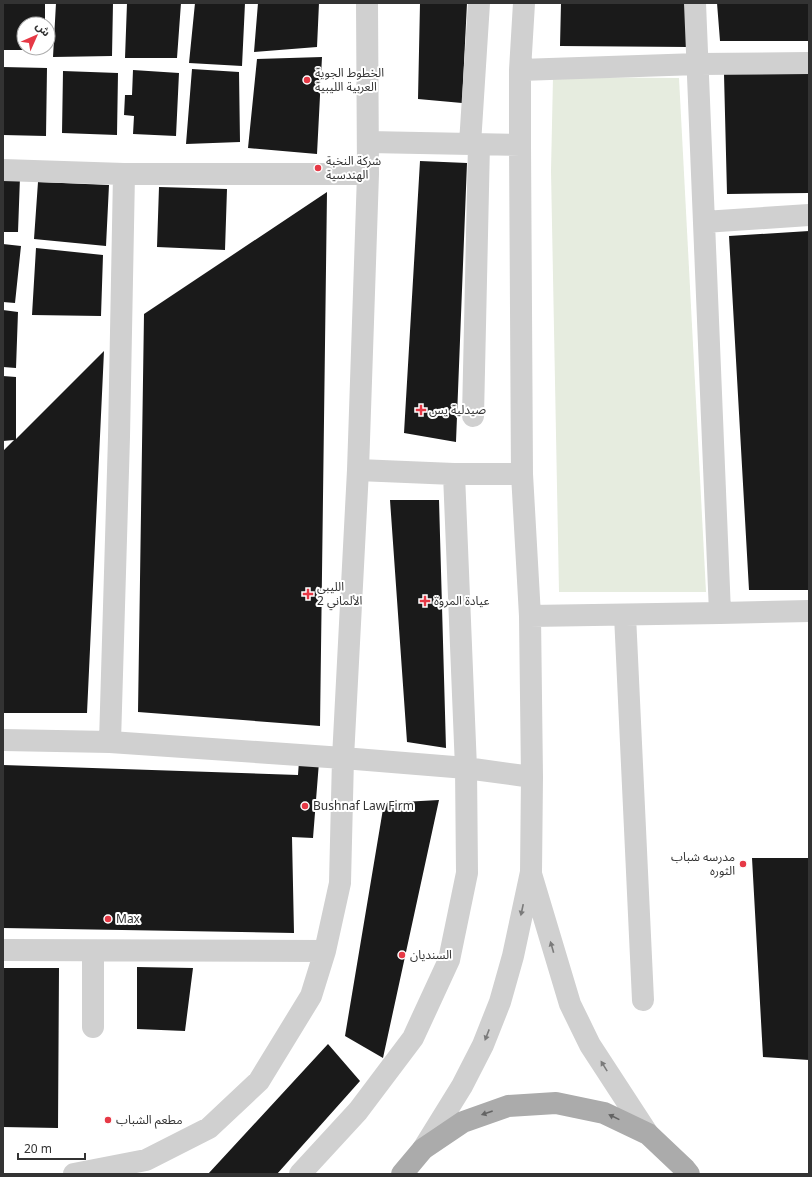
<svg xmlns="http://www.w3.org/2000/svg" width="812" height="1177" viewBox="0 0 812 1177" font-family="'Noto Sans','Noto Sans Arabic',sans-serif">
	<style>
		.green { fill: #e6ecdf }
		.building { fill: #1a1a1a }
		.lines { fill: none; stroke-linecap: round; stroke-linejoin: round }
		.minor { stroke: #d0d0d0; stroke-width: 22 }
		.major { stroke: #ababab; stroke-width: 22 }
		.oneway { fill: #7a7a7a }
		.oneway2 { fill: #636363 }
		.poi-dot { fill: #e63946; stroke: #fff; stroke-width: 1.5 }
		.labels { text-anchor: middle; stroke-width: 4; stroke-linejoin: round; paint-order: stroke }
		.poi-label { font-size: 12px; fill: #333; stroke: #fff; text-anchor: start }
	</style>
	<rect width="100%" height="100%" fill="#fff"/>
	<path class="green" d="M 553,77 L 679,78 L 706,592 L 559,592 L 551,171 Z"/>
	<path class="building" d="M 3,3 L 45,3 L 45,24 L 24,24 L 24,48 L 45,48 L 45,50 L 3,50 Z
		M 56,3 L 113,3 L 112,56 L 53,57 Z
		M 127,3 L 181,3 L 177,58 L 125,58 Z
		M 195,3 L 245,3 L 242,66 L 189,63 Z
		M 258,3 L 319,3 L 317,47 L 254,52 Z
		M 420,3 L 467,3 L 462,103 L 418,99 Z
		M 561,3 L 687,3 L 689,47 L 560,46 Z
		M 717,3 L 809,3 L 809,41 L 720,41 Z
		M 322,57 L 317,154 L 248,148 L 257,59 Z
		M 3,67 L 47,68 L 46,136 L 3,135 Z
		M 192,69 L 239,72 L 240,142 L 186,144 Z
		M 133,70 L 179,73 L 176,136 L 133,134 L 134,116 L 124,115 L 125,95 L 132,95 Z
		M 63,71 L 118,73 L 117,135 L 62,133 Z
		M 809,73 L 809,193 L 727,194 L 724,74 Z
		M 420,161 L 467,163 L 456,442 L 404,433 Z
		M 3,177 L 20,177 L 18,232 L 3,232 Z
		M 38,182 L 109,185 L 106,246 L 34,239 Z
		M 159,187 L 227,189 L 225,250 L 157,247 Z
		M 327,192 L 320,726 L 138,712 L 144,314 Z
		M 809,231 L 809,590 L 749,590 L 729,236 Z
		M 3,244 L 21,246 L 15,303 L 3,302 Z
		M 36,248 L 103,255 L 101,316 L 32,315 Z
		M 3,310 L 18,312 L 16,368 L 3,367 Z
		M 104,351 L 87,713 L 3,713 L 3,451 L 14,440 L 3,441 L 3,376 L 16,377 L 16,439 Z
		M 390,500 L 439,500 L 446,748 L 407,742 Z
		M 299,761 L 319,762 L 313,838 L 292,837 L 294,933 L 3,928 L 3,765 L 298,775 Z
		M 439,800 L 383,1058 L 345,1036 L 384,803 Z
		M 752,858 L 809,858 L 809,1060 L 763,1057 Z
		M 137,967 L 193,968 L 185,1031 L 137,1029 Z
		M 3,968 L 59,968 L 58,1128 L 3,1127 Z
		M 328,1044 L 360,1081 L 277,1174 L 208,1174 Z"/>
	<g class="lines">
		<path class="minor" d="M 695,3 L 720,613
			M 520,70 L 698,64 L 809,63
			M 368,142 L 520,145
			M 470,144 L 479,3
			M 3,170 L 124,174 L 368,174
			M 704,222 L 809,215
			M 473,416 L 479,144
			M 358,470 L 454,474
			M 625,615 L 643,1000
			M 530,616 L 720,613 L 809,611
			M 3,740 L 110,742 L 343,758 L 466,768 L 532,777
			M 110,742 L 119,437 L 124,174
			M 531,874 L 570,1004 L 590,1045 L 648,1134
			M 3,950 L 325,951
			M 93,951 L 93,1027
			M 423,1149 L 462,1086 L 483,1045 L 500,1002 L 513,956 L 531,872 L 532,777 L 530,616 L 522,474 L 520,145 L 520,70 L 524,3
			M 74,1174 L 146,1160 L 209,1128 L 259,1081 L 311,996 L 325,951 L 340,883 L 343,758 L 358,470 L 368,174 L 367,3
			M 300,1174 L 358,1111 L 413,1038 L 449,960 L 467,873 L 466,768 L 454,474 L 522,474"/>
		<path class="major" d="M 402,1174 L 423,1149 L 463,1122 L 508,1106 L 556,1103 L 604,1113 L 648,1134 L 685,1169 L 689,1174"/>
	</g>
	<defs><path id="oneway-solid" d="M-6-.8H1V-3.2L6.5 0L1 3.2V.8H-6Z"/></defs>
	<g class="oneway">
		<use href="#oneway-solid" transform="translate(522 910) rotate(102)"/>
		<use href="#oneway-solid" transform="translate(552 947) rotate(-106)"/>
		<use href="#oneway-solid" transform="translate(487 1035) rotate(111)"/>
		<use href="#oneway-solid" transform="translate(604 1066) rotate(-122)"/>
	</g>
	<g class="oneway2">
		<use href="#oneway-solid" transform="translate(487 1113) rotate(161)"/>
		<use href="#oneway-solid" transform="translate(614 1117) rotate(-154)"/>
	</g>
	<g class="poi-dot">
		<circle cx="307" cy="80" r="4"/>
		<circle cx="318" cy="168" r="4"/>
		<path d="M419 404h4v4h4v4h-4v4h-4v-4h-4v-4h4z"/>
		<path d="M306 588h4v4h4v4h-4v4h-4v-4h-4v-4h4z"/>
		<path d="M423 595h4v4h4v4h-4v4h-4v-4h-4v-4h4z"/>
		<circle cx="305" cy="806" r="4"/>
		<circle cx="743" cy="864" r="4"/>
		<circle cx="108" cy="919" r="4"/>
		<circle cx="402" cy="955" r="4"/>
		<circle cx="108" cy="1120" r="4"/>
	</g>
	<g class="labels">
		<g class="poi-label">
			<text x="315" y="77">الخطوط الجوية<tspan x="315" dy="14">العربية الليبية</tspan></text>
			<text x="326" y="165">شركة النخبة<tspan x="326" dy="14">الهندسية</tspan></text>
			<text x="429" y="414">صيدلية يس</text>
			<text x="317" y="591">الليبي<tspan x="317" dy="14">الألماني 2</tspan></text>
			<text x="434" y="605">عيادة المروة</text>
			<text x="313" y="810">Bushnaf Law Firm</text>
			<text x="735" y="861" text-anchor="end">مدرسه شباب<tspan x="735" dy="14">الثوره</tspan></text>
			<text x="116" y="923">Max</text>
			<text x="410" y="959">السنديان</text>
			<text x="116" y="1124">مطعم الشباب</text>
		</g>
	</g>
	<rect width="812" height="1177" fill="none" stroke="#333333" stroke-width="8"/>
	<g transform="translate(36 36) rotate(45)"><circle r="19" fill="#ffffff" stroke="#adadad"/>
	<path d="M0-3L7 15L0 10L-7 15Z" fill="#e63946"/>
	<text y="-6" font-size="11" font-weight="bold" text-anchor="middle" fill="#333333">ش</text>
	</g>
	<path d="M18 1153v6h67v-6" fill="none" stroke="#333333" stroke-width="2"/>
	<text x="24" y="1153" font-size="12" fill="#333333" stroke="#ffffff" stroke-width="3" paint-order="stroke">20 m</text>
</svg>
